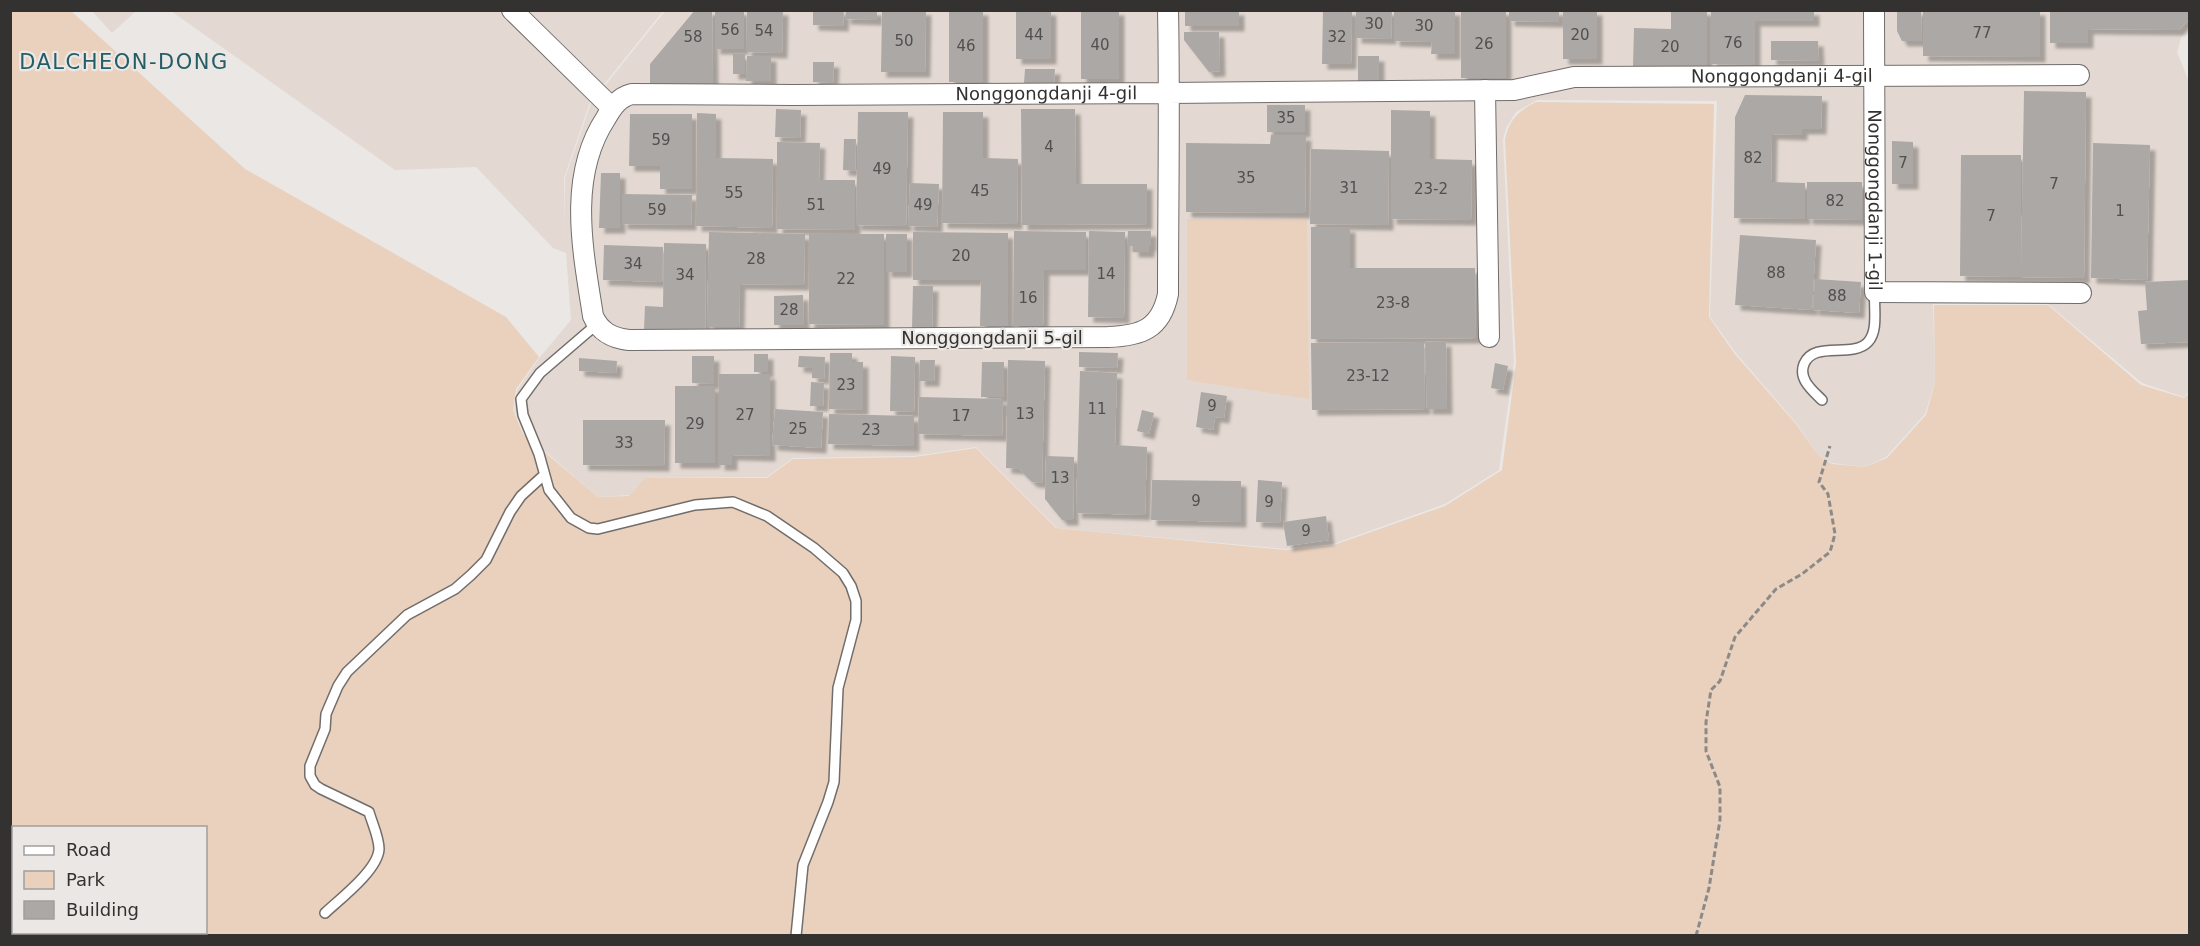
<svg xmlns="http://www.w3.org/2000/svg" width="2200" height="946" viewBox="0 0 2200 946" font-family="'DejaVu Sans',sans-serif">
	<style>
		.built { fill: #e3d9d2 }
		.green { fill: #e9d1be; fill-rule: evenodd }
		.building { fill: #aba8a5; filter: url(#shadow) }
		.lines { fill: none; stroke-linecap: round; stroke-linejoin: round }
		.service-casing { stroke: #716d6b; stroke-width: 12 }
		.minor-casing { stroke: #716d6b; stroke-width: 22 }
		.path { stroke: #8c8a88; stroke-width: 3; stroke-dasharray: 6 3; stroke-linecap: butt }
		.service { stroke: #fff; stroke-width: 9 }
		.minor { stroke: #fff; stroke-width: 20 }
		.labels { text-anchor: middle; stroke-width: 4.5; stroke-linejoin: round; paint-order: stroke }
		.number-label { font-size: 15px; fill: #51504e }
		.street-label { font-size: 18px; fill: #333231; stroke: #eae7e4 }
		.quarter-label { font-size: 21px; letter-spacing: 1.5px; fill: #255d67; stroke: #eae7e4 }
	</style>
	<defs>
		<filter id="shadow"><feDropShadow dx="5.5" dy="5.5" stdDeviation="1.5" flood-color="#0004"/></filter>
	</defs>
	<rect width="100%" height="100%" fill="#eae7e4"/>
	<path class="built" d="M 92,11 L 136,11 L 112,33 Z
		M 171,11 L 663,11 L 590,102 L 564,178 L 565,229 L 565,178 L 591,103 L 665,11 L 2189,11 L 2189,26 L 2182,35 L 2177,52 L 2190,84 L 2189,391 L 2184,397 L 2142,383 L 2048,304 L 1933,304 L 1935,382 L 1925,414 L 1886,457 L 1865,467 L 1832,463 L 1819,456 L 1797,424 L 1735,352 L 1710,317 L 1717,101 L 1537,100 L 1516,112 L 1506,128 L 1503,140 L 1514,363 L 1499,470 L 1445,504 L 1333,544 L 1286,549 L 1057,528 L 976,447 L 914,456 L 793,458 L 767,477 L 646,478 L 630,495 L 598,497 L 524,433 L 514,410 L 517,390 L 540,357 L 571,320 L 566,253 L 553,248 L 476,167 L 395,170 Z"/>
	<path class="green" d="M 10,11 L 71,11 L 245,169 L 506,317 L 539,357 L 516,389 L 513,410 L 523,434 L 598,497 L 629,496 L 645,478 L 767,478 L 793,459 L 914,457 L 976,448 L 1056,528 L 1286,550 L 1334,545 L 1445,506 L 1502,470 L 1516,363 L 1505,140 C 1509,120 1518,111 1536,102 L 1714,104 L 1709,317 L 1734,353 L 1796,424 L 1819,456 L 1832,464 L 1865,467 L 1887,458 L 1926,415 L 1935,383 L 1934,305 L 2048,305 L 2141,385 L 2184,398 L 2189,393 L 2189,935 L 11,935 ZM 14,828 L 206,828 L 206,932 L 14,932 Z
		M 1187,219 L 1307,220 L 1309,399 L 1187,380 Z"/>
	<path class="building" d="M 695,10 L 712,10 L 713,84 L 650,84 L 650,64 Z
		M 715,10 L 744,10 L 744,49 L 715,49 Z
		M 747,10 L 783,10 L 782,53 L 746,52 Z
		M 813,10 L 844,10 L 843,26 L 813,25 Z
		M 846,10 L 877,10 L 877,20 L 845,19 Z
		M 882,10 L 926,10 L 925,72 L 881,72 Z
		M 949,10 L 983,10 L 983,82 L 949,82 Z
		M 1016,10 L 1051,10 L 1051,59 L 1016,59 Z
		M 1081,10 L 1119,10 L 1119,79 L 1081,79 Z
		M 1185,10 L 1239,10 L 1239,26 L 1185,26 Z
		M 1323,10 L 1352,10 L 1351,64 L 1322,64 Z
		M 1356,10 L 1392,10 L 1391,39 L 1356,38 Z
		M 1394,10 L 1455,10 L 1455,54 L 1431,54 L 1432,42 L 1394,41 Z
		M 1461,10 L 1506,10 L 1506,78 L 1461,78 Z
		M 1509,10 L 1559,10 L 1559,22 L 1509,21 Z
		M 1563,10 L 1597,10 L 1597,59 L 1563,59 Z
		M 1671,10 L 1707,10 L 1707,67 L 1633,66 L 1634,28 L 1671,29 Z
		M 1711,10 L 1814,10 L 1814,21 L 1755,21 L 1755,65 L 1711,64 Z
		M 1897,10 L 1921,10 L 1922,41 L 1902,41 L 1897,31 Z
		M 1923,10 L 2040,10 L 2040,57 L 1923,56 Z
		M 2050,10 L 2190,10 L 2190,18 L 2179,30 L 2088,29 L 2088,43 L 2050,43 Z
		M 1184,32 L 1219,32 L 1220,71 L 1209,72 L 1184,40 Z
		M 1771,41 L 1818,41 L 1819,61 L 1771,60 Z
		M 733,54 L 745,54 L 745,74 L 733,74 Z
		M 747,56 L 771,56 L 771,81 L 746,81 Z
		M 1358,56 L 1379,56 L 1379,81 L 1358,81 Z
		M 813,62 L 834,62 L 833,83 L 813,82 Z
		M 1025,69 L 1055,69 L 1054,83 L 1024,83 Z
		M 2024,91 L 2086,92 L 2084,278 L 1960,276 L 1961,155 L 2021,155 L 2021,274 Z
		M 1745,95 L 1822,96 L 1821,129 L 1802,129 L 1802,135 L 1772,134 L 1771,182 L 1805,183 L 1805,219 L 1734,218 L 1735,117 Z
		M 1267,105 L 1305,105 L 1305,132 L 1267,132 Z
		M 776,109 L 801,110 L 800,138 L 775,137 Z
		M 1021,109 L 1075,109 L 1076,184 L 1147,184 L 1147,224 L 1022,225 Z
		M 1391,110 L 1430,111 L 1430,159 L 1472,160 L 1471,220 L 1391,219 Z
		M 858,112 L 908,112 L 906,226 L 856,225 Z
		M 943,112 L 983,112 L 983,158 L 1018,159 L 1017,224 L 942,223 Z
		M 697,113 L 716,114 L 716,158 L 773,159 L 772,228 L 696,226 Z
		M 630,114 L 692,114 L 692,189 L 660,189 L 660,166 L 629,166 Z
		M 1271,135 L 1306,135 L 1305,213 L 1186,212 L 1186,143 L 1270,144 Z
		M 844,139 L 856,139 L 855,171 L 843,170 Z
		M 1892,141 L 1913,142 L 1913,184 L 1892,184 Z
		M 777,142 L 820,143 L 819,180 L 855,180 L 855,230 L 777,229 Z
		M 2093,143 L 2150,145 L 2147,280 L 2091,278 Z
		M 1311,149 L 1389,151 L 1388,225 L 1310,224 Z
		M 601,173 L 620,173 L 620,228 L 599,228 Z
		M 1807,182 L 1862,182 L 1862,220 L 1807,219 Z
		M 910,183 L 939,184 L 937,227 L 908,226 Z
		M 622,194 L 692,195 L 691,225 L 622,224 Z
		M 1311,227 L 1350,227 L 1350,268 L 1475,268 L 1476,338 L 1311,339 Z
		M 1014,231 L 1086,232 L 1086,270 L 1044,270 L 1043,326 L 1013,326 Z
		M 1089,231 L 1125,232 L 1124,318 L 1088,317 Z
		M 1128,231 L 1151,231 L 1151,246 L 1149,246 L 1149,252 L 1133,252 L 1133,246 L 1127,246 Z
		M 709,232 L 805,234 L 804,285 L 740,284 L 739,327 L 707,327 Z
		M 913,232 L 1008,233 L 1008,326 L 980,326 L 981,280 L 913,280 Z
		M 809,234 L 884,234 L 884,325 L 809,324 Z
		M 886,234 L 907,234 L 907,272 L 886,272 Z
		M 1740,235 L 1816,240 L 1812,310 L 1735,305 Z
		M 664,243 L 706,244 L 705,331 L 644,330 L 645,306 L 663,307 Z
		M 604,245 L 663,247 L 662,282 L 603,280 Z
		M 1815,279 L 1861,282 L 1859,313 L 1813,310 Z
		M 2190,280 L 2190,342 L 2141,344 L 2138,311 L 2147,310 L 2145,282 Z
		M 913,286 L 933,286 L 932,328 L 912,328 Z
		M 803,295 L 804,325 L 774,325 L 774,296 Z
		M 1446,341 L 1447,409 L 1427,409 L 1425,342 Z
		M 1424,342 L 1425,409 L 1312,410 L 1311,343 Z
		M 1079,352 L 1118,353 L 1117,368 L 1079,367 Z
		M 830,353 L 852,353 L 852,362 L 863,362 L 863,410 L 829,409 Z
		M 754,354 L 768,354 L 768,372 L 754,372 Z
		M 692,356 L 714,356 L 714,384 L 692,383 Z
		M 799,356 L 825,357 L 824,379 L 812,378 L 812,368 L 798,367 Z
		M 891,356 L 915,357 L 914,412 L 890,411 Z
		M 579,358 L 617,361 L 616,373 L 579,371 Z
		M 920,360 L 935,360 L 934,381 L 919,381 Z
		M 1008,360 L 1045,361 L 1042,483 L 1032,482 L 1019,469 L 1006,468 Z
		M 982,362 L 1004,362 L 1004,397 L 981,397 Z
		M 1495,363 L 1508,366 L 1503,390 L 1491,388 Z
		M 1080,371 L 1117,373 L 1115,445 L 1147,447 L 1145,515 L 1076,513 Z
		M 719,374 L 770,374 L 770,456 L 732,455 L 732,465 L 719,465 Z
		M 811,382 L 824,383 L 823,406 L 810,406 Z
		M 675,386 L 715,386 L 715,463 L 675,463 Z
		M 1201,392 L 1227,396 L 1224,418 L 1215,417 L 1213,430 L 1196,427 Z
		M 919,397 L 1003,399 L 1002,436 L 918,434 Z
		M 775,409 L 823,412 L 821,448 L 772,445 Z
		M 1142,410 L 1154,413 L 1149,434 L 1137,431 Z
		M 829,414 L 914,416 L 914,446 L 828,444 Z
		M 583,420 L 665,420 L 664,466 L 583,465 Z
		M 1046,456 L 1074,457 L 1073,520 L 1062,520 L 1045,499 Z
		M 1152,480 L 1241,481 L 1241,522 L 1151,520 Z
		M 1258,480 L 1282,482 L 1280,523 L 1256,522 Z
		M 1326,516 L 1329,540 L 1287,546 L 1283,522 Z"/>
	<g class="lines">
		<g class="service-casing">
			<path id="service" d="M 597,324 L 540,373 L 521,399 L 523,415 L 539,454 L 549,490 L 571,518 L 589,528 L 598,529 L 695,505 L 733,502 L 767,516 L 814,548 L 843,573 L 851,586 L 856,601 L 856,620 L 838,688 L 834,782 L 828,802 L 803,865 L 796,936
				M 1822,400 C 1812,390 1798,379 1804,364 C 1814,340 1852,359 1868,342 C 1879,330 1873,307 1875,292
				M 325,913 C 340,899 378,870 379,849 C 379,837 372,823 369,812 L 321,789 L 315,785 L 310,776 L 310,766 L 325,729 L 326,714 L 338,686 L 347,672 L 407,615 L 455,589 L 471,575 L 486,560 L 510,512 L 521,496 L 544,475"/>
		</g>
		<g class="minor-casing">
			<g id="minor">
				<path d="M 512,10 L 612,108"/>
				<path id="s1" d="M 1168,10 C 1170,105 1168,199 1168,294 C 1161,329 1141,336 1108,337 L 629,340 C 612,338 600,332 593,316 C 583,251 567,177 606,118 C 612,107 619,97 632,94 L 792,95 L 1168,93 L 1514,90 L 1574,77 L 2079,75"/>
				<path id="s2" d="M 1874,10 L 1875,292 L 2081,293"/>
				<path d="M 1485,90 L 1489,337"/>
			</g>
		</g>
		<path class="path" d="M 1696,936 L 1709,888 L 1720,820 L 1720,787 L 1706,751 L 1706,722 L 1711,690 L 1720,681 L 1735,637 L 1776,589 L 1802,574 L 1830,552 L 1835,534 L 1828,494 L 1819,482 L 1830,446"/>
		<use href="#service" class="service"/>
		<use href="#minor" class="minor"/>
	</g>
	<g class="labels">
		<g class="number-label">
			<text x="1374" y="29">30</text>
			<text x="1424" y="31">30</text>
			<text x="730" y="35">56</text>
			<text x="764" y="36">54</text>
			<text x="1982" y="38">77</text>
			<text x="1034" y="40">44</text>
			<text x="1580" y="40">20</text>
			<text x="693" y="42">58</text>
			<text x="1337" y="42">32</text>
			<text x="904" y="46">50</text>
			<text x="1733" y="48">76</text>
			<text x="1484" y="49">26</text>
			<text x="1100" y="50">40</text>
			<text x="966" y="51">46</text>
			<text x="1670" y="52">20</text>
			<text x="1286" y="123">35</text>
			<text x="661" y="145">59</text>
			<text x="1049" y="152">4</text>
			<text x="1753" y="163">82</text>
			<text x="1903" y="168">7</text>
			<text x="882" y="174">49</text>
			<text x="1246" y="183">35</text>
			<text x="2054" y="189">7</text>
			<text x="1349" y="193">31</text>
			<text x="1431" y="194">23-2</text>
			<text x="980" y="196">45</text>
			<text x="734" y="198">55</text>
			<text x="1835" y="206">82</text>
			<text x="816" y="210">51</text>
			<text x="923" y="210">49</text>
			<text x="657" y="215">59</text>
			<text x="2120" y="216">1</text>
			<text x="1991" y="221">7</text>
			<text x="961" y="261">20</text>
			<text x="756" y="264">28</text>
			<text x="633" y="269">34</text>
			<text x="1776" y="278">88</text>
			<text x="1106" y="279">14</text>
			<text x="685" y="280">34</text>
			<text x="846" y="284">22</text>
			<text x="1837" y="301">88</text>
			<text x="1028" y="303">16</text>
			<text x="1393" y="308">23-8</text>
			<text x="789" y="315">28</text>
			<text x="1368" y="381">23-12</text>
			<text x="846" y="390">23</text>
			<text x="1212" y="411">9</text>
			<text x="1097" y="414">11</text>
			<text x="1025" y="419">13</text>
			<text x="745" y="420">27</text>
			<text x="961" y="421">17</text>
			<text x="695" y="429">29</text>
			<text x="798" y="434">25</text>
			<text x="871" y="435">23</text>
			<text x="624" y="448">33</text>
			<text x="1060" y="483">13</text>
			<text x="1196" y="506">9</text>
			<text x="1269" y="507">9</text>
			<text x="1306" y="536">9</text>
		</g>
		<g class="street-label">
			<text dy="6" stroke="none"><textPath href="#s1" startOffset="2282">Nonggongdanji 4-gil</textPath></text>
			<text dy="6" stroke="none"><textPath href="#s1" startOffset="1545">Nonggongdanji 4-gil</textPath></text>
			<text dy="6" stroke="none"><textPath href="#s2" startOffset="190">Nonggongdanji 1-gil</textPath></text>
			<text x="992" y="344">Nonggongdanji 5-gil</text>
		</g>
		<g class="quarter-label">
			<text x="124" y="69">DALCHEON-DONG</text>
		</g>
	</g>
	<rect width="2200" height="946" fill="none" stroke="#333231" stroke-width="24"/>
	<rect x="12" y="826" width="195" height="108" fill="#eae7e4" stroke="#a19f9c" stroke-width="1.5"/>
	<rect x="24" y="846" width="30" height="9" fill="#ffffff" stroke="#a19f9c" stroke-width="1.5"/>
	<text x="66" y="856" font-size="18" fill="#333231">Road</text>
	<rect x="24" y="871" width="30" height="18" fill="#e9d1be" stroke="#a19f9c" stroke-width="1.5"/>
	<text x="66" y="886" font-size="18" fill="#333231">Park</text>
	<rect x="24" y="901" width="30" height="18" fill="#aba8a5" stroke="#a19f9c" stroke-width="1.5"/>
	<text x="66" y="916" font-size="18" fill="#333231">Building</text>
</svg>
